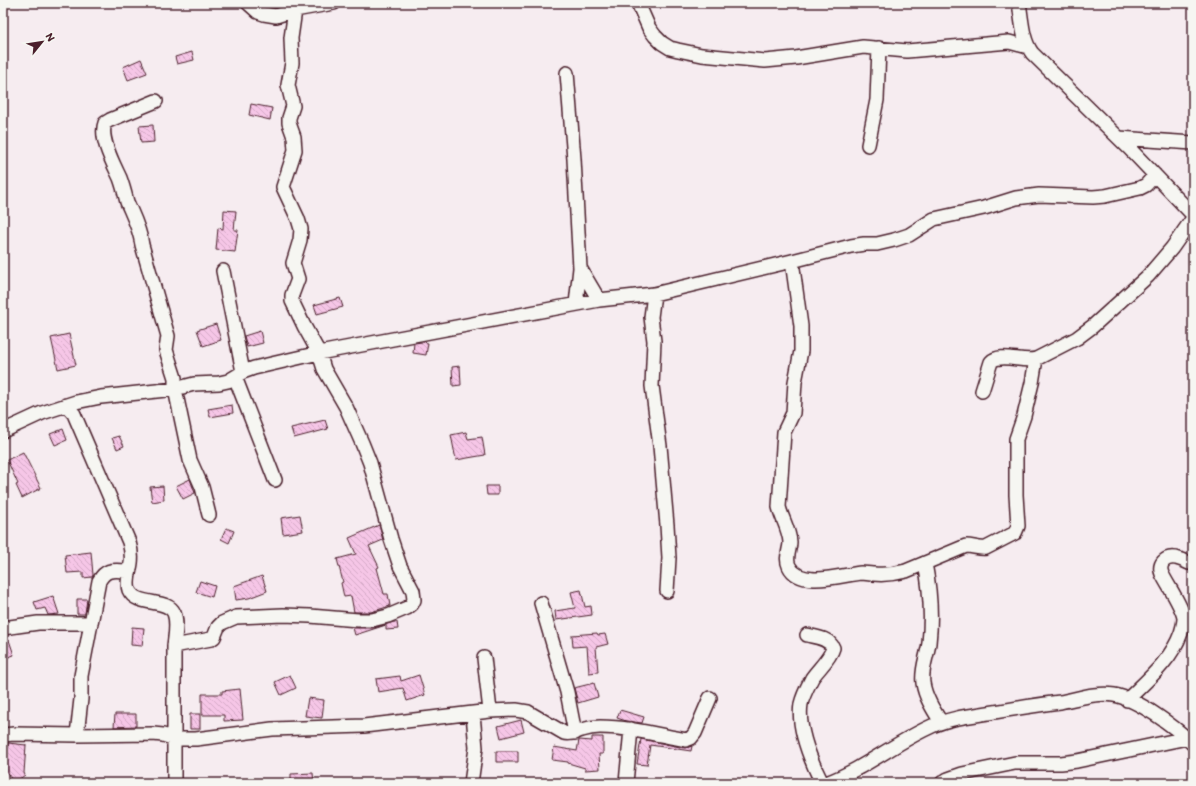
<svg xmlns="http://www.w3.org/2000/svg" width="1196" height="786" viewBox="0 0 1196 786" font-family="Itim,sans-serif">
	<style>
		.building { fill: url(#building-back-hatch); stroke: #4a1f2b }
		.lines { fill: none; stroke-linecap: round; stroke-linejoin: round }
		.minor-casing { stroke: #4a1f2b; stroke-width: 16 }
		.minor { stroke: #f6f6f2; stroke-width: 13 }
	</style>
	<defs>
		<pattern id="building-back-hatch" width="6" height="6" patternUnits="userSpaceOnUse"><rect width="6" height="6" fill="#f6c6e7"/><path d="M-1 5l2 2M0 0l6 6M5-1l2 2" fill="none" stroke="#d4aac6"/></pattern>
	</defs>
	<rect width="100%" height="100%" fill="#f6ecf0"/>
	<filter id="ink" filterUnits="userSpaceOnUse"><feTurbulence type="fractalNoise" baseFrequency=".025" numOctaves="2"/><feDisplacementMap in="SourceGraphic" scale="8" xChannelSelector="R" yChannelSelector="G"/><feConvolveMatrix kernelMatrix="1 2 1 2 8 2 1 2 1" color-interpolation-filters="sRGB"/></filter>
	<g filter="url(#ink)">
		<path class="building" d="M 192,52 L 194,60 L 177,64 L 175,57 Z
			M 141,59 L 147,73 L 128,80 L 123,67 Z
			M 251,104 L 272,108 L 270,120 L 249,115 Z
			M 153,125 L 154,142 L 141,143 L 139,126 Z
			M 224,210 L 236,211 L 234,230 L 238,230 L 235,252 L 216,250 L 218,228 L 223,229 Z
			M 340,298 L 343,307 L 317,314 L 314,305 Z
			M 216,324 L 221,340 L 203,346 L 197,330 Z
			M 260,331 L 263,343 L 247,347 L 244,336 Z
			M 69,334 L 76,365 L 58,369 L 51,338 Z
			M 422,342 L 428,343 L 426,355 L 413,353 L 414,343 Z
			M 460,366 L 461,385 L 453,386 L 452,367 Z
			M 232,405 L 233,413 L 210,417 L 208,409 Z
			M 325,420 L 328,429 L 294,438 L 291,428 Z
			M 63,429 L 67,440 L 55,445 L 50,434 Z
			M 466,432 L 468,439 L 482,437 L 485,455 L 456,460 L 451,435 Z
			M 119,436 L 124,446 L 117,449 L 112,438 Z
			M 23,452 L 41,488 L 22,498 L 16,485 L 18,484 L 7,460 Z
			M 190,479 L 195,493 L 183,499 L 176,486 Z
			M 163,486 L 164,500 L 152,502 L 150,487 Z
			M 486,486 L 498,486 L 498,495 L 487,495 Z
			M 300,515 L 303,531 L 283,534 L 281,518 Z
			M 379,525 L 383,540 L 369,546 L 379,567 L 377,568 L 384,594 L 388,594 L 390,606 L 371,612 L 354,612 L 351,596 L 344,597 L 341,583 L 343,582 L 337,559 L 356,554 L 349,538 Z
			M 226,528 L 234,531 L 229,543 L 221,539 Z
			M 91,552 L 93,575 L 92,577 L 83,578 L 83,572 L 67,573 L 65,555 Z
			M 262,576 L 267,591 L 249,598 L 236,600 L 234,586 Z
			M 200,581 L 215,586 L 212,597 L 196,592 Z
			M 581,590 L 585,607 L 591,606 L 592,615 L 556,620 L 555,611 L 575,608 L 571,592 Z
			M 53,596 L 59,614 L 48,615 L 45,608 L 37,610 L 34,602 Z
			M 77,599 L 87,599 L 85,614 L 77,614 Z
			M 394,622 L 397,622 L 398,629 L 386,630 L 386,625 L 355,635 L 353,628 L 374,628 Z
			M 132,627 L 144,628 L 142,646 L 131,645 Z
			M 597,633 L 598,635 L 605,634 L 608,644 L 596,647 L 598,672 L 589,673 L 587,646 L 573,647 L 572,635 Z
			M 9,640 L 14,655 L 3,659 L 3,642 Z
			M 290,675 L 296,688 L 281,695 L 275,682 Z
			M 419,675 L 425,695 L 407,701 L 403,688 L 378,692 L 376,679 L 400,676 L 401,681 Z
			M 594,683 L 598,697 L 578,703 L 574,688 Z
			M 240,689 L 243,720 L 224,721 L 224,715 L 202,715 L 202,694 L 222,694 L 222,691 Z
			M 308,698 L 324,700 L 322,718 L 305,716 Z
			M 620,710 L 644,717 L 642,723 L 626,721 L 617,718 Z
			M 115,714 L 136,714 L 136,726 L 114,727 Z
			M 190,714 L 200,714 L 200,729 L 190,729 Z
			M 521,720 L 524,732 L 501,738 L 498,726 Z
			M 592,737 L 603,737 L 603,754 L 599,754 L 600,769 L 585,770 L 585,768 L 568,763 L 568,762 L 552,760 L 554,747 L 577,751 L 579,740 L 592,741 Z
			M 641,739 L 685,748 L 692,746 L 691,751 L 650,745 L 647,765 L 637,764 Z
			M 8,743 L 26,745 L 24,773 L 25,775 L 14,783 L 6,771 Z
			M 496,751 L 518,751 L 518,762 L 496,762 Z
			M 313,773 L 314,783 L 291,783 L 291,774 Z"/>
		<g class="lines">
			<g class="minor-casing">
				<path id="minor" d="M 248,3 L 258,12 L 264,14 L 276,16 L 295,10 L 334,3
					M 638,3 L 649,28 L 655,36 L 662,43 L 670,48 L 678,50 L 702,55 L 765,61 L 796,58 L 863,47 L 907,51 L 1009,42 L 1028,47
					M 1019,3 C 1022,20 1022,39 1032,53 L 1129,148 L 1193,215
					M 567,73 L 574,159 L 580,268 L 576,304
					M 156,101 L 110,120 L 105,123 C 99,138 114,165 120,178 C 123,186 125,194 127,202 C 133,216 140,229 142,245 L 168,336 L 166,350 L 175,378 L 175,389 L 190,460 L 202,487 L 209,515
					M 1119,138 L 1193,143
					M 868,145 L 877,100 L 879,48
					M 792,261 L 801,326 L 801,351 L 795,382 L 793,413 L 784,432 L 779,507 C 782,519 789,529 790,542 C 790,550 785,558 789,566 C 800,589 842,575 861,573 C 865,573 869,574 873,574 C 884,575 895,574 906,571 L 966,546 C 973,546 979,549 986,548 L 1015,533 L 1018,526 L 1016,495 L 1016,439 L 1024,416 L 1032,383 L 1036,359
					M 580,268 L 599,300
					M 223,271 L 243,372
					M 654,294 L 651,317 L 654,341 L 652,386 L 660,446 L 667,525 L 669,558 L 667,591
					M 235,377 L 275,480
					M 982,391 L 991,362 C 1000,352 1023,363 1036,359 L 1077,338 L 1093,326 L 1148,276 L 1172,248 L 1193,218
					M 66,405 L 74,414 L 129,542 C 131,549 132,556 131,563 C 130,571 126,582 129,590 C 136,607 168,598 174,613 C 178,623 175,636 174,646 L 174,783
					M 3,431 L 42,413 L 76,402 L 101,397 L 175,389 L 194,384 L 219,383 L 228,381 L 243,372 L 254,368 L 319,353 L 599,300 L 654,294 L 792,261 L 851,246 L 864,244 L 877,244 L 894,240 L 909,235 L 934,219 L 984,208 L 1016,198 L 1039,195 L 1093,197 L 1105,196 L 1140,188 L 1146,185 L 1155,175
					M 925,563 C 930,589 932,617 929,643 C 927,657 921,669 923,683 C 925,697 934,711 941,722
					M 541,603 L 567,692 L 575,733
					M 3,628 L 38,623 L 91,623
					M 807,635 C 816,637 829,638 833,648 C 830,659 818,669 812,678 C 808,686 803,695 801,704 C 797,729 811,761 822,783
					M 174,646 L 211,639 L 214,637 L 218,627 L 222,623 L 236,617 L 283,615 L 310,616 L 358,620 L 372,620 L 388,616 L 407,608 L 412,604 L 414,600 L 413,591 L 400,566 L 391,539 L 370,463 L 362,443 L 346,407 L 324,369 L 319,353 L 304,326 L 292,301 L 292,295 L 298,279 L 293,263 L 300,240 L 301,229 L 298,219 L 283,187 L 295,150 L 294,137 L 289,123 L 289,118 L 293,106 L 288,85 L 292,63 L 291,38 L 295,10
					M 484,658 L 490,711
					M 1127,700 C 1147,680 1171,661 1181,633 C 1182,629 1184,624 1184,618 C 1182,606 1168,586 1162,574 C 1158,564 1165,556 1176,558 C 1180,559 1185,561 1189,563
					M 3,735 L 14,734 L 77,735 L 153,734 L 163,735 L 175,739 L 196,739 L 272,729 L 364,726 L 490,711 L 516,710 L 528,712 L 564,733 C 571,735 575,732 582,730 C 588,728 594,727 600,727 C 629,727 658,735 686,740 L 691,738 L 695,733 L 710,698
					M 77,735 L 81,699 L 81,676 L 99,581 C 107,567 115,571 129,571
					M 471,783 L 476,748 L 473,714
					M 626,783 L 631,729
					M 826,783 C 864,769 896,742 932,726 C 950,718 969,716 988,713 C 1012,709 1036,705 1060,702 C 1077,699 1096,692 1114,695 C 1138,699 1175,727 1193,744
					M 942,783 L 948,779 L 962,774 L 1015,763 L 1061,763 L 1077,761 L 1187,738"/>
			</g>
			<use href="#minor" class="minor"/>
		</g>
	</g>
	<rect width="1196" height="786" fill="none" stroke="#f6f6f2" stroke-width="16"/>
	<rect x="8" y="8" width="1180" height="770" fill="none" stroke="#4a1f2b" stroke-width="1.5" filter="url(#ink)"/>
	<g transform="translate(42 42) rotate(60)" stroke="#f6f6f2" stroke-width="3" paint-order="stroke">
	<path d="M0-3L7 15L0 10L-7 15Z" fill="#4a1f2b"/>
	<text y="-6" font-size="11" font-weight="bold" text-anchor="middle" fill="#4a1f2b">N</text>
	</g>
</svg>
